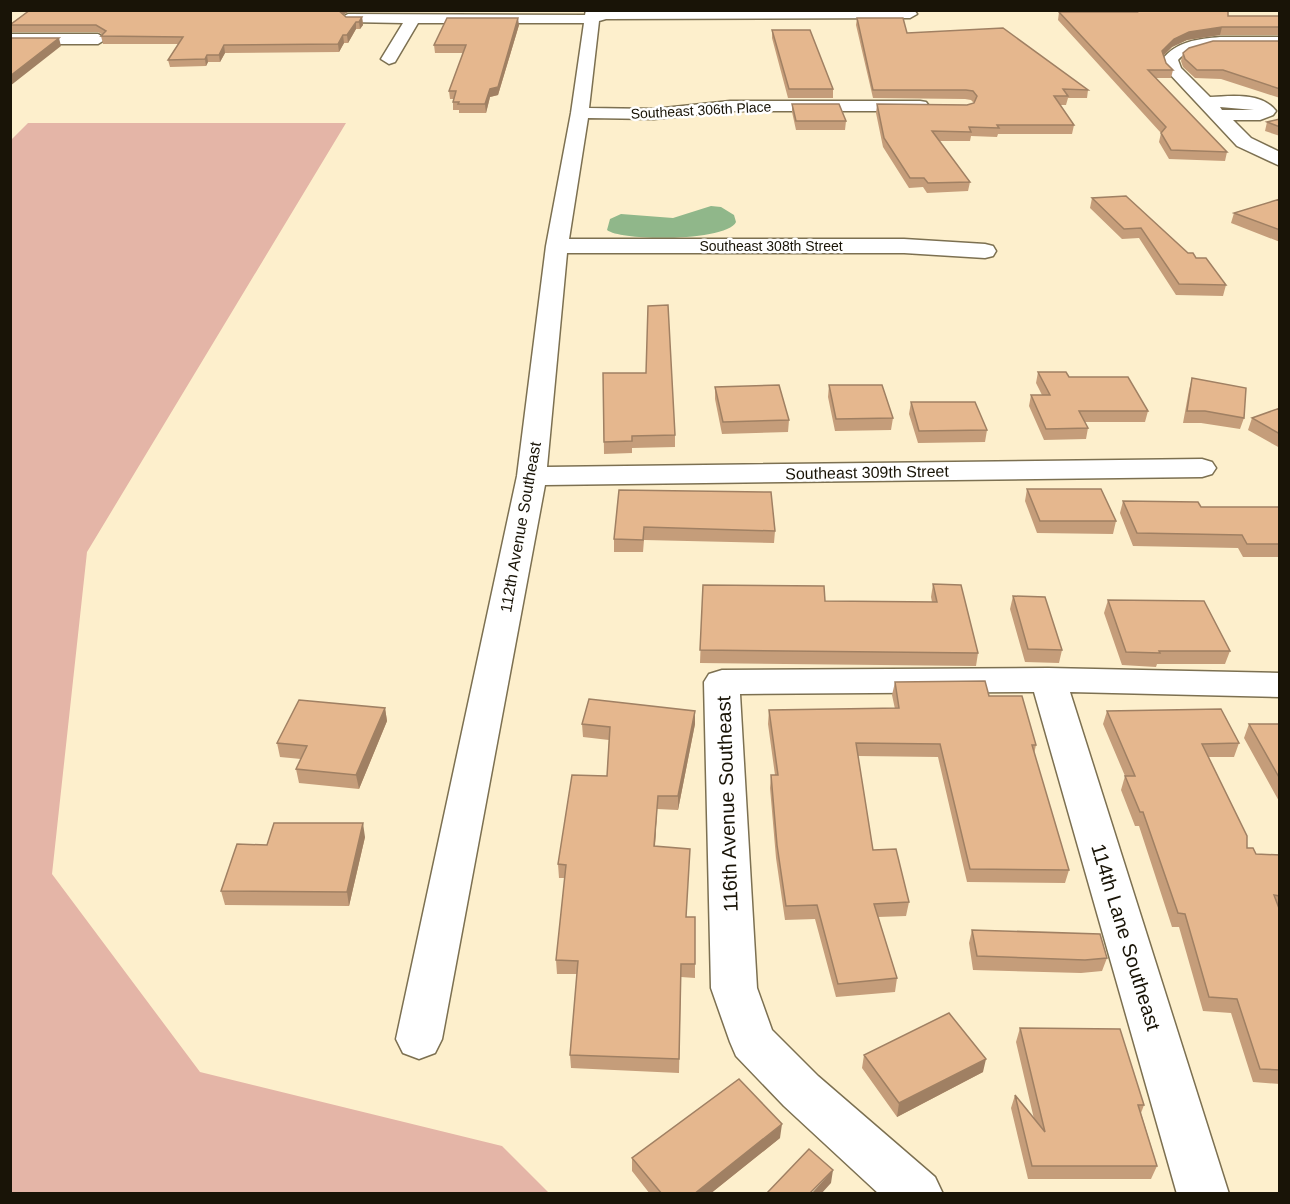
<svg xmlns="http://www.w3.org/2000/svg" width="1290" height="1204" viewBox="0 0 1290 1204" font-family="Helvetica,sans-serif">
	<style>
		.green { fill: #e4b5a7 }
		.water { fill: #90b78a }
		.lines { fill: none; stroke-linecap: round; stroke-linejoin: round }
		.minor-casing { stroke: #7c7051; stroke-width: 3 }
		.minor { fill: #fff; fill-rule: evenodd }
		.wall { fill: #c59d7a }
		.shaded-wall { fill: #a08063 }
		.building { fill: #e5b78e; stroke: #a08063; stroke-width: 1.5 }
		.labels { text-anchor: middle; stroke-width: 5; stroke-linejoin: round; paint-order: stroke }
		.far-street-label { font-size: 14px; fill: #191407; stroke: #fff }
		.street-label { font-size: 16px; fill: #191407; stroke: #fff }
		.near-street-label { font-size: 20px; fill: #191407; stroke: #fff }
	</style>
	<rect width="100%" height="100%" fill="#fdefcc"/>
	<path class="green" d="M 28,123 L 346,123 L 87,552 L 52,874 L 200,1072 L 502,1146 L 549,1193 L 11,1193 L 10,141 Z"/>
	<path class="water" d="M 711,206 L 721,207 L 734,215 L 736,222 C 728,241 623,242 607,230 L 610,219 L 621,214 L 673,218 Z"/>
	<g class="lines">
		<g class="minor-casing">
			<path id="minor" d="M 586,10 L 914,10 L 917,14 L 910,18 L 606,19 L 599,21 L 589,108 L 654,109 L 730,101 L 920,101 L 926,102 L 929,106 L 926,110 L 920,111 L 730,111 L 654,119 L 588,118 L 569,239 L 904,239 L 985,244 L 993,246 L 996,251 L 993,256 L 985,258 L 904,253 L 567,253 L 547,467 L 1202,459 L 1212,462 L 1216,468 L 1212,474 L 1202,477 L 545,485 L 442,1039 L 435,1053 L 419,1059 L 403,1053 L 396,1039 L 517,476 L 546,246 L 571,113 L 584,23 L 418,23 L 395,62 L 389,64 L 381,59 L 403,23 L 348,22 L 341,18 L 348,14 L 585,15 Z
				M 10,34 L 98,34 L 106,39 L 98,44 L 10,44 Z
				M 1220,37 L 1280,37 L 1280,47 C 1253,46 1196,39 1178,60 L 1181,68 L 1210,97 C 1231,96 1262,92 1276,111 L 1273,115 L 1260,120 L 1233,120 L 1251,138 L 1280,152 L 1280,166 L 1237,146 L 1166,70 L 1162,60 C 1176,41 1198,39 1220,37 ZM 1220,107 L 1254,110 L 1222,110 Z
				M 1048,668 L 1280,673 L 1280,697 L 1070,692 L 1229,1194 L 1177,1194 L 1034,692 L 740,694 L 757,988 L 772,1030 L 818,1076 L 935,1177 L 943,1194 L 879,1194 L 784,1106 L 736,1056 L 730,1042 L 711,988 L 704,682 L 709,674 L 722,670 Z"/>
		</g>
		<use href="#minor" class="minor"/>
	</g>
	<path class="wall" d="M 30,10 L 371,10 L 370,12 L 348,12 L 343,15 L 346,17 L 362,17 L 363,25 L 360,29 L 356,29 L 348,43 L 344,43 L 339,52 L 225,53 L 220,62 L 208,62 L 206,66 L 170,67 L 168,60 L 178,44 L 103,44 L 101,36 L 103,35 L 98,32 L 12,32 L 10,24 Z
		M 453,10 L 485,10 L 484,12 L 453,12 Z
		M 1135,10 L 1228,16 L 1280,16 L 1280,35 L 1220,35 L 1187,40 L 1172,47 L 1164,55 L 1166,63 L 1173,70 L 1171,78 L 1156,78 L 1227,152 L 1225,161 L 1169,159 L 1159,142 L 1161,133 L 1058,20 L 1059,12 L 1134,12 Z
		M 857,18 L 1088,90 L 1087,98 L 1068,98 L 1066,105 L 1060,105 L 1074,125 L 1072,134 L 998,134 L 997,137 L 971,136 L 970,141 L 939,141 L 970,182 L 968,191 L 927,193 L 923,187 L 909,188 L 883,147 L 876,113 L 877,104 L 967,105 L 974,103 L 971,100 L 965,99 L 873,98 L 856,25 Z
		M 519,25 L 498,95 L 490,97 L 486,113 L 459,113 L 459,110 L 453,110 L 453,99 L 450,99 L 449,91 L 463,53 L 435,53 L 434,45 Z
		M 772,30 L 833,89 L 833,98 L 788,98 L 772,38 Z
		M 1280,41 L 1280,98 L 1221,79 L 1195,78 L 1183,67 L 1181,61 L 1183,53 Z
		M 792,104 L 846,121 L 845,130 L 796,130 L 792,112 Z
		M 1280,119 L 1280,136 L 1265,131 L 1267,122 Z
		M 1092,198 L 1196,258 L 1226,285 L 1223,296 L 1176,295 L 1139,238 L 1122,239 L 1090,208 Z
		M 1280,199 L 1280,242 L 1231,223 L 1234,213 Z
		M 1038,372 L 1069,377 L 1148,411 L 1145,422 L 1085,422 L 1088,428 L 1086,439 L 1044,440 L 1029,406 L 1031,395 L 1042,395 L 1036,383 Z
		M 603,373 L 646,373 L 675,435 L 675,447 L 632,448 L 632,453 L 604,454 Z
		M 1192,378 L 1244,418 L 1240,429 L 1201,423 L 1183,423 L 1189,390 Z
		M 829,385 L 893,418 L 891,430 L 835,431 L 828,397 Z
		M 715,387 L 789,420 L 788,432 L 722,434 L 715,399 Z
		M 911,402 L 987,430 L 985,442 L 918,443 L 909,414 Z
		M 1280,408 L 1280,448 L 1248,430 L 1252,418 Z
		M 1027,489 L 1116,521 L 1113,534 L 1037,533 L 1025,501 Z
		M 619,490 L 775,531 L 774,543 L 644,540 L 643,552 L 614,552 L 614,539 Z
		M 1123,501 L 1201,507 L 1280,507 L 1280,557 L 1243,557 L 1238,548 L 1133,546 L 1120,513 Z
		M 933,584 L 978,653 L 976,666 L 700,663 L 703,585 L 825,601 L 932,602 L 931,597 Z
		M 1013,596 L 1062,650 L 1059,663 L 1025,662 L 1010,609 Z
		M 1108,600 L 1230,651 L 1225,664 L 1157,664 L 1156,667 L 1122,665 L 1104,613 Z
		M 895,682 L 989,696 L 1036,745 L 1034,754 L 1069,870 L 1065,883 L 967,882 L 938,757 L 858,756 L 873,850 L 909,902 L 906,916 L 878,917 L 897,978 L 895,992 L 836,997 L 815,919 L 785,920 L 776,858 L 770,788 L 771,775 L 775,775 L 768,724 L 769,710 L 895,709 L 892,695 Z
		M 385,708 L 387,721 L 359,789 L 299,783 L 296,769 L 301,759 L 280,757 L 277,743 Z
		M 1107,711 L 1239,743 L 1234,757 L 1208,757 L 1247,848 L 1256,854 L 1280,855 L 1280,1084 L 1253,1082 L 1231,1013 L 1203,1011 L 1179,927 L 1172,927 L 1139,826 L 1135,826 L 1121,790 L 1125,776 L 1103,724 Z
		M 582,724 L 695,724 L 678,810 L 657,809 L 655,847 L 686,917 L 695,964 L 695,978 L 681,977 L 679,1073 L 571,1068 L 570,1055 L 577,974 L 557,974 L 556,960 L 565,878 L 559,878 L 558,864 L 607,776 L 609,740 L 583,737 Z
		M 1249,724 L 1280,724 L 1280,803 L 1244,738 Z
		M 365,837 L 349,906 L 225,905 L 221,891 L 267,845 Z
		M 972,930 L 1107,958 L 1102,971 L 1081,973 L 973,970 L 969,943 Z
		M 1020,1028 L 1144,1105 L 1141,1113 L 1157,1166 L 1151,1179 L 1028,1179 L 1011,1108 L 1015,1095 L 1034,1119 L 1016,1042 Z
		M 864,1055 L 983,1072 L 897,1117 L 862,1068 Z
		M 780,1138 L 710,1194 L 650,1194 L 632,1171 L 632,1158 Z"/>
	<path class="shaded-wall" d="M 338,10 L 348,10 L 348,12 L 339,17 Z
		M 362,17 L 363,25 L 360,29 L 359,22 Z
		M 518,18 L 519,25 L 498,95 L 490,97 L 486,113 L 485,104 L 490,89 Z
		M 356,22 L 356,29 L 348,43 L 347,35 Z
		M 1222,27 L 1220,35 L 1187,40 L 1172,47 L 1160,59 L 1162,51 L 1174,39 L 1189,32 Z
		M 343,35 L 344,43 L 339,52 L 338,44 Z
		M 59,38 L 61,46 L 10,86 L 10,76 Z
		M 224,45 L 225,53 L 220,62 L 219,55 Z
		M 207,55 L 208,62 L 206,66 L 205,59 Z
		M 385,708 L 387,721 L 359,789 L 356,775 Z
		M 695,711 L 695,724 L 678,810 L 678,796 Z
		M 658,796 L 657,809 L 654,860 L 654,846 Z
		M 363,823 L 365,837 L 349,906 L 347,892 Z
		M 986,1059 L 983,1072 L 897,1117 L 899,1103 Z
		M 782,1124 L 780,1138 L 710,1194 L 694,1194 Z
		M 833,1170 L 831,1183 L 821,1194 L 811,1194 Z"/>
	<path class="building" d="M 30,10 L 338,10 L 346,17 L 362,17 L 359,22 L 356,22 L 347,35 L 343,35 L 338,44 L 224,45 L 219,55 L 207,55 L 205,59 L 168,60 L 183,37 L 101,36 L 106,31 L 96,25 L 10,25 Z
		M 1135,10 L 1228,10 L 1228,16 L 1280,16 L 1280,27 L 1222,27 L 1189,32 L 1174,39 L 1162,51 L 1166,63 L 1173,70 L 1148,70 L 1227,152 L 1171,150 L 1161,133 L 1166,127 L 1059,12 L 1137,12 Z
		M 447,18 L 518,18 L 498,87 L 490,89 L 485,104 L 458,104 L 459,102 L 453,102 L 456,91 L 449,91 L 466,45 L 434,45 Z
		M 857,18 L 903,18 L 907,33 L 1003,28 L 1088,90 L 1063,89 L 1068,96 L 1054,96 L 1074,125 L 997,125 L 999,128 L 969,127 L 971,132 L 932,131 L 970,182 L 928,183 L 924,178 L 910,178 L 884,138 L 877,104 L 967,105 L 974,103 L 977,96 L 973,91 L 966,90 L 873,90 Z
		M 772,30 L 810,30 L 833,89 L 789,89 Z
		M 10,38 L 59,38 L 10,76 Z
		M 1213,41 L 1280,41 L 1280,89 L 1223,70 L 1197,70 L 1185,59 L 1183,53 L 1189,48 Z
		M 792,104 L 839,104 L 846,121 L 796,121 Z
		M 1280,119 L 1280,127 L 1267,122 Z
		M 1126,196 L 1188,253 L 1193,253 L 1196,258 L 1206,258 L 1226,285 L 1179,284 L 1141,228 L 1124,229 L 1092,198 Z
		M 1280,199 L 1280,230 L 1234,213 Z
		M 668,305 L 675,435 L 632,436 L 632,441 L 604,442 L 603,373 L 646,373 L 648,306 Z
		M 1038,372 L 1066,372 L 1069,377 L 1128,377 L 1148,411 L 1079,411 L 1088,428 L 1046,429 L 1031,395 L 1050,395 Z
		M 1192,378 L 1246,388 L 1244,418 L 1205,411 L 1187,411 Z
		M 779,385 L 789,420 L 723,422 L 715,387 Z
		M 829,385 L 882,385 L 893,418 L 836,419 Z
		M 911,402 L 975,402 L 987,430 L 919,431 Z
		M 1280,408 L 1280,434 L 1252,418 Z
		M 1027,489 L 1101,489 L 1116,521 L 1040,521 Z
		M 619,490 L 771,492 L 775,531 L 644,527 L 643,540 L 614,539 Z
		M 1123,501 L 1198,502 L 1201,507 L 1280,507 L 1280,544 L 1247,544 L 1242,535 L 1137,533 Z
		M 933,584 L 961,585 L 978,653 L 700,650 L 703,585 L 824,586 L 825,601 L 937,602 Z
		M 1013,596 L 1045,597 L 1062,650 L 1028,649 Z
		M 1108,600 L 1204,601 L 1230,651 L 1159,651 L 1160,653 L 1126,652 Z
		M 985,681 L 989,696 L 1022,696 L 1036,745 L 1032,745 L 1069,870 L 970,869 L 940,744 L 856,743 L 873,850 L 896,849 L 909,902 L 874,904 L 897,978 L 838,984 L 817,905 L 786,906 L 777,845 L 771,775 L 778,775 L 769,710 L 899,708 L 895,682 Z
		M 589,699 L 695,711 L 678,796 L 658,796 L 654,846 L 690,849 L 686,917 L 695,917 L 695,964 L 681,964 L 679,1059 L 570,1055 L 578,961 L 556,960 L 566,865 L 558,864 L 572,775 L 607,776 L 610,727 L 582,724 Z
		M 299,700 L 385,708 L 356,775 L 296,769 L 307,746 L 277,743 Z
		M 1221,709 L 1239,743 L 1202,744 L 1247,836 L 1247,848 L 1253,848 L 1256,854 L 1280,855 L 1280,896 L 1274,895 L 1280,911 L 1280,1070 L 1260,1069 L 1237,999 L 1209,997 L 1185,914 L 1178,913 L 1143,812 L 1140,812 L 1125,776 L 1135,776 L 1107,711 Z
		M 1249,724 L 1280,724 L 1280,779 Z
		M 274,823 L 363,823 L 347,892 L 221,891 L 237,844 L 267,845 Z
		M 972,930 L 1100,934 L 1107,958 L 1085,960 L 977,956 Z
		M 949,1013 L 986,1059 L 899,1103 L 864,1055 Z
		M 1020,1028 L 1120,1029 L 1144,1105 L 1138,1105 L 1157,1166 L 1032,1166 L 1015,1095 L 1045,1132 Z
		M 739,1079 L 782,1124 L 694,1194 L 662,1194 L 632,1158 Z
		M 809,1149 L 833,1170 L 811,1192 L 813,1194 L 766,1194 Z"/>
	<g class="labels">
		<g class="far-street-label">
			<text transform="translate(701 110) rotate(-3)" y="5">Southeast 306th Place</text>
			<text x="771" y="251">Southeast 308th Street</text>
		</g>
		<g class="street-label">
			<text transform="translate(867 472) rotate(-1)" y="6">Southeast 309th Street</text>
			<text transform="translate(520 527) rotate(-80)" y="6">112th Avenue Southeast</text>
		</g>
		<g class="near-street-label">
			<text transform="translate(727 804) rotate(-92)" y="7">116th Avenue Southeast</text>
			<text transform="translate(1126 937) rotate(73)" y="7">114th Lane Southeast</text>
		</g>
	</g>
	<rect width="1290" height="1204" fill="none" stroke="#191407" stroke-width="24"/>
</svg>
